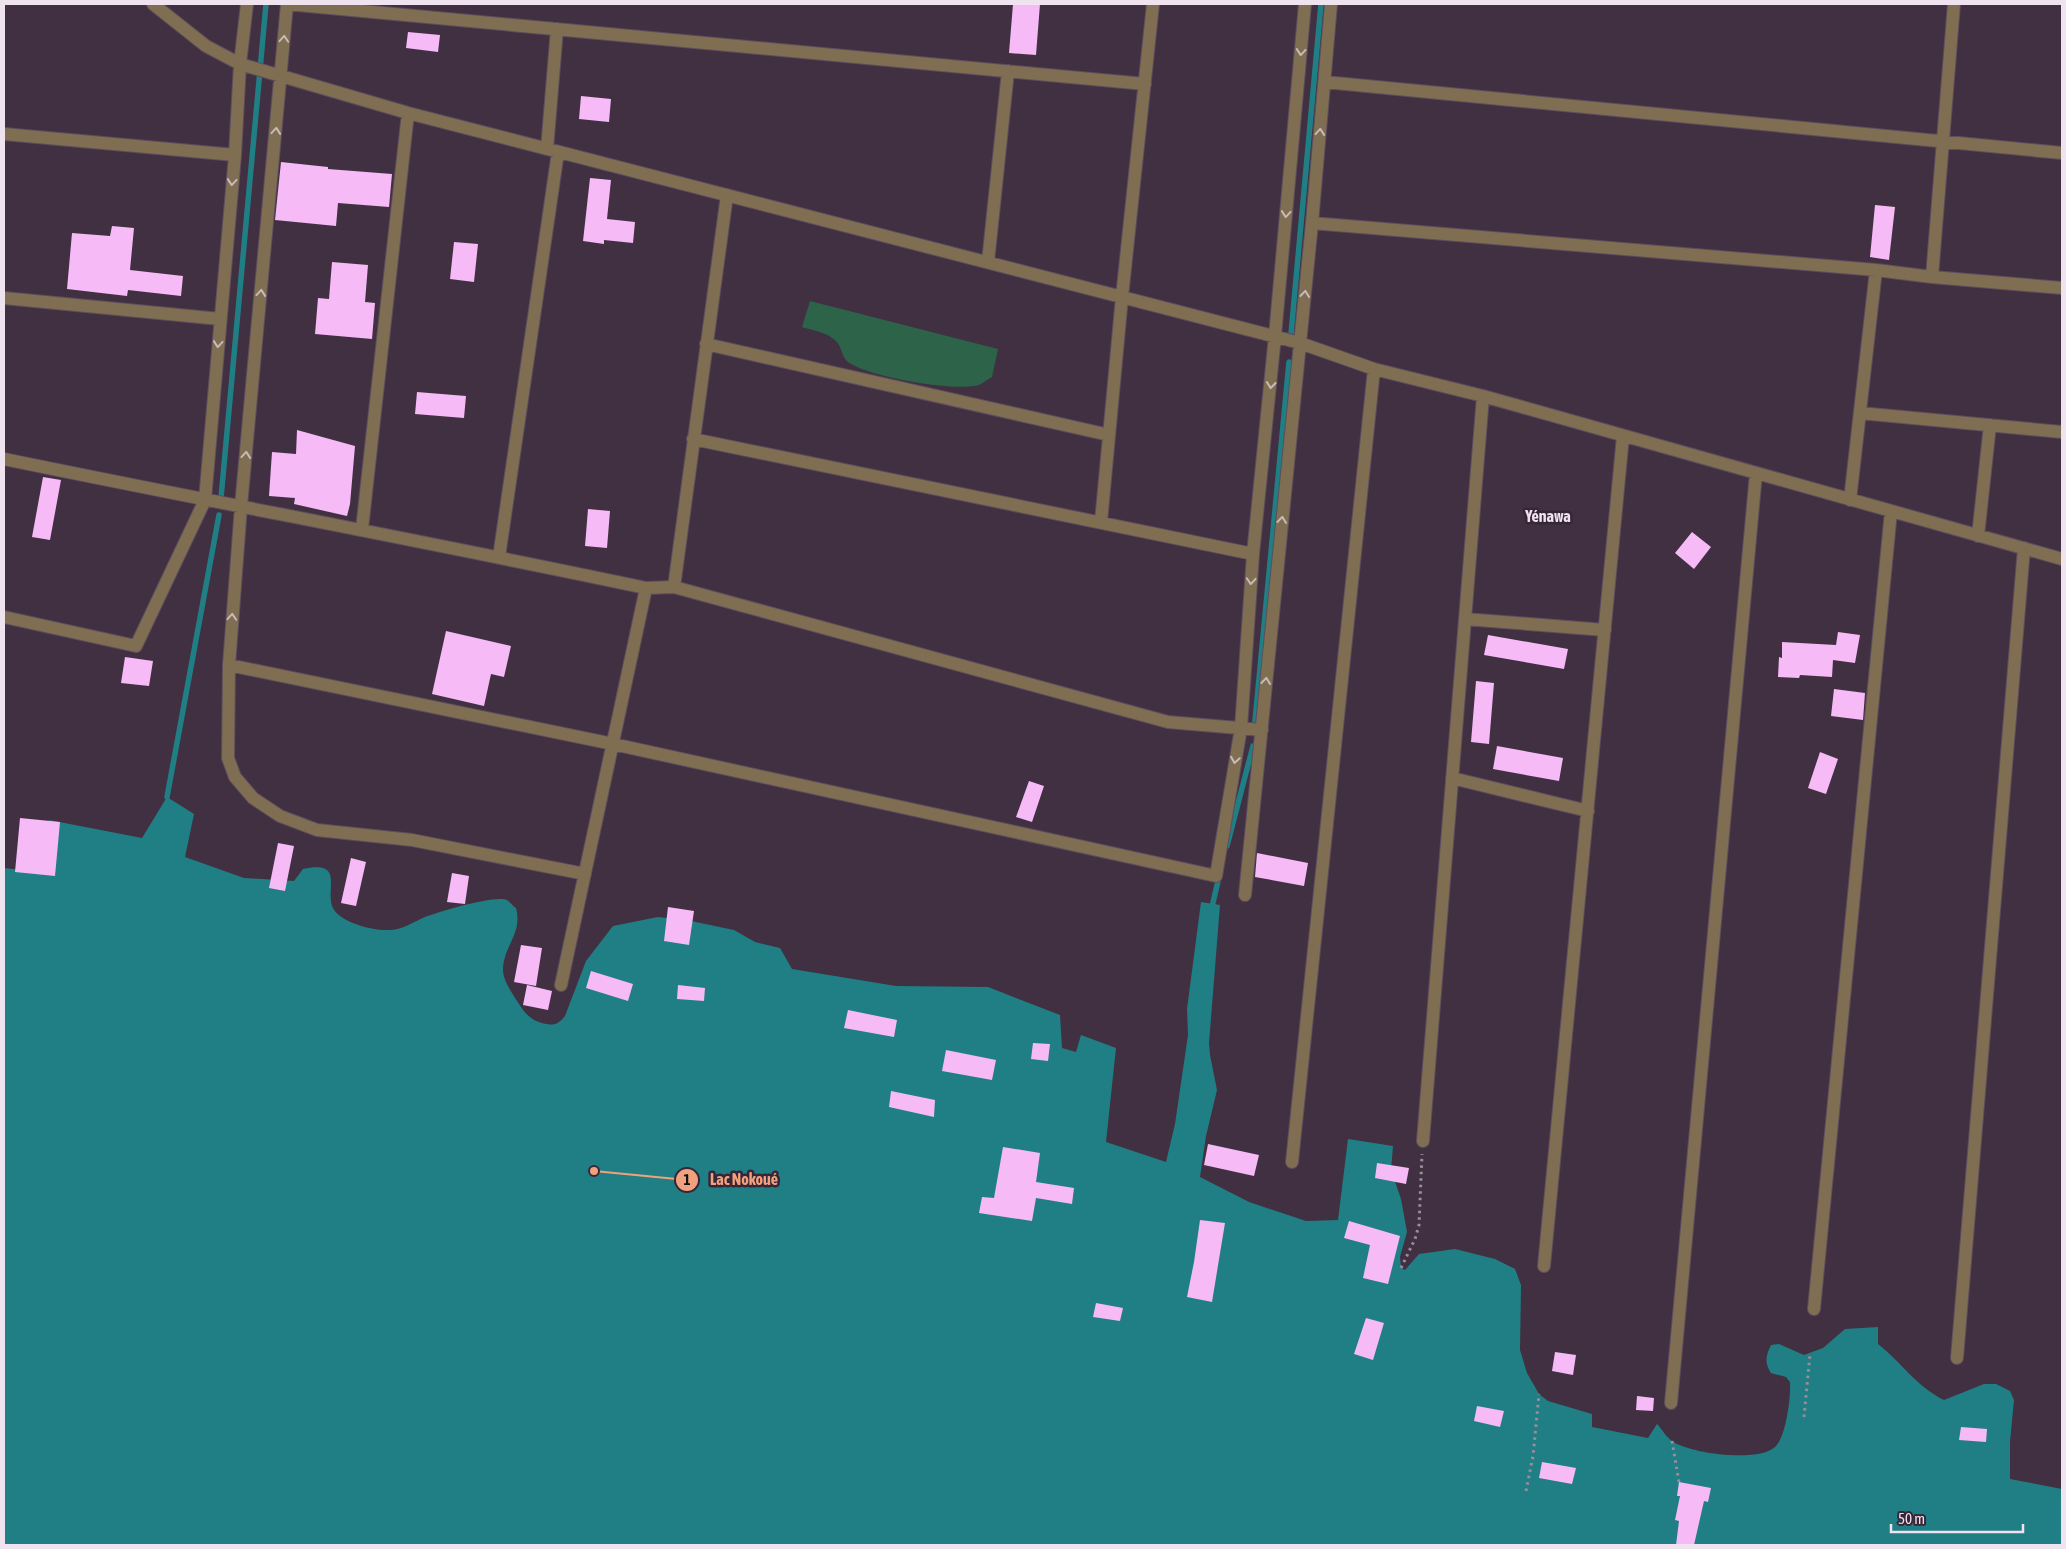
<svg xmlns="http://www.w3.org/2000/svg" width="2066" height="1549" viewBox="0 0 2066 1549" font-family="'Asap Condensed',sans-serif">
	<style>
		.green { fill: #2c6349 }
		.water { fill: #207f84 }
		.lines { fill: none; stroke-linecap: round; stroke-linejoin: round }
		.stream { stroke: #207f84; stroke-width: 5.5 }
		.building { fill: #f6baf7 }
		.minor-casing { stroke: #5d4d5d; stroke-width: 14 }
		.path { stroke: #9b8d9b; stroke-width: 3; stroke-dasharray: 2.5 4; stroke-linecap: butt }
		.minor { stroke: #7f6e51; stroke-width: 12 }
		.oneway { stroke: #c7bab7 }
		.labels { text-anchor: middle; stroke-width: 5; stroke-linejoin: round; paint-order: stroke }
		.neighbourhood-label { font-size: 16px; font-weight: bold; fill: #eee3ee; stroke: #372637 }
		.leader { fill: none; stroke: #f2a17e; stroke-width: 2 }
		.callout-dot { fill: #f2a17e; stroke: #372637; stroke-width: 2 }
		.mark-label { font-size: 15px; text-anchor: middle; font-weight: bold; fill: #111 }
		.callout-label { font-size: 16px; text-anchor: middle; font-weight: bold; fill: #f2a17e; stroke: #372637; stroke-width: 5; stroke-linejoin: round; paint-order: stroke }
	</style>
	<rect width="100%" height="100%" fill="#413041"/>
	<path class="green" d="M 810,301 L 998,349 L 992,377 C 988,379 983,383 979,385 C 956,392 868,377 848,362 C 843,358 842,351 839,345 C 832,333 814,331 802,327 Z"/>
	<path class="water" d="M 167,797 L 194,814 L 185,857 L 244,878 L 294,881 L 303,869 C 344,860 326,887 332,906 C 338,922 371,930 386,930 C 401,931 411,923 425,917 C 439,912 494,895 507,900 C 510,902 513,906 516,908 C 523,934 503,946 503,970 C 503,980 512,993 517,1001 C 524,1012 530,1020 542,1023 C 553,1026 558,1025 565,1016 L 586,961 L 613,926 L 658,917 L 686,920 L 734,930 L 755,942 L 780,948 L 792,969 L 896,986 L 988,987 L 1060,1015 L 1062,1048 L 1076,1052 L 1081,1035 L 1116,1048 L 1106,1142 L 1166,1162 L 1175,1124 L 1188,1035 L 1187,1009 L 1201,902 L 1220,905 L 1209,1043 L 1210,1055 L 1217,1090 L 1206,1136 L 1200,1177 L 1249,1202 L 1306,1221 L 1338,1220 L 1348,1139 L 1393,1146 L 1391,1170 L 1401,1199 L 1407,1232 L 1400,1257 L 1401,1268 L 1405,1270 L 1419,1254 L 1455,1249 L 1495,1259 L 1515,1269 L 1521,1285 L 1520,1350 L 1527,1373 L 1539,1394 L 1548,1401 L 1592,1414 L 1592,1427 L 1648,1438 L 1657,1424 C 1662,1429 1666,1437 1672,1441 C 1690,1454 1761,1463 1776,1446 C 1786,1436 1791,1397 1790,1382 L 1786,1377 L 1771,1373 C 1764,1363 1766,1355 1771,1345 L 1779,1344 L 1804,1355 L 1823,1348 L 1845,1329 L 1878,1327 L 1878,1344 C 1901,1362 1917,1387 1944,1400 L 1984,1384 L 1996,1384 L 2010,1391 L 2014,1400 L 2010,1442 L 2010,1479 L 2062,1489 L 2062,1545 L 4,1545 L 4,868 L 41,872 L 49,820 L 142,838 Z"/>
	<g class="lines">
		<path class="stream" d="M 1291,334 L 1321,4
			M 221,498 L 266,4
			M 1255,721 L 1289,362
			M 167,797 L 219,515
			M 1227,846 L 1253,746
			M 1211,911 L 1219,877"/>
	</g>
	<path class="building" d="M 1013,4 L 1040,4 L 1036,55 L 1009,53 Z
		M 408,32 L 440,35 L 438,52 L 406,48 Z
		M 581,96 L 611,99 L 609,122 L 579,119 Z
		M 281,162 L 328,167 L 328,169 L 392,174 L 389,207 L 338,203 L 336,226 L 275,220 Z
		M 590,178 L 611,180 L 607,219 L 635,222 L 633,243 L 604,240 L 604,244 L 583,241 Z
		M 1875,205 L 1895,207 L 1889,260 L 1870,257 Z
		M 112,226 L 134,228 L 130,270 L 183,276 L 181,296 L 128,290 L 127,296 L 67,289 L 72,233 L 110,236 Z
		M 454,242 L 478,244 L 474,282 L 450,279 Z
		M 332,262 L 368,265 L 365,302 L 375,303 L 372,339 L 315,334 L 318,298 L 329,299 Z
		M 417,392 L 466,396 L 464,418 L 415,414 Z
		M 297,430 L 355,446 L 350,504 L 347,516 L 294,504 L 295,498 L 269,496 L 272,452 L 296,454 Z
		M 43,477 L 61,480 L 50,540 L 32,537 Z
		M 588,509 L 610,511 L 607,548 L 585,546 Z
		M 1692,532 L 1711,547 L 1694,569 L 1675,553 Z
		M 446,631 L 511,646 L 504,677 L 491,674 L 484,706 L 432,694 Z
		M 1838,632 L 1860,635 L 1855,663 L 1833,660 L 1832,677 L 1800,675 L 1799,678 L 1778,677 L 1779,657 L 1782,658 L 1782,642 L 1836,645 Z
		M 1488,635 L 1568,649 L 1564,669 L 1484,655 Z
		M 125,657 L 153,661 L 149,686 L 121,683 Z
		M 1476,681 L 1494,683 L 1489,744 L 1471,742 Z
		M 1834,689 L 1865,693 L 1863,720 L 1831,716 Z
		M 1497,746 L 1563,758 L 1559,781 L 1493,769 Z
		M 1820,752 L 1838,759 L 1826,794 L 1808,788 Z
		M 1029,781 L 1044,786 L 1032,822 L 1016,817 Z
		M 20,818 L 60,822 L 55,876 L 15,872 Z
		M 278,843 L 294,846 L 285,891 L 269,888 Z
		M 1257,853 L 1308,863 L 1304,886 L 1255,877 Z
		M 351,858 L 366,862 L 356,906 L 341,903 Z
		M 452,873 L 469,876 L 465,904 L 447,902 Z
		M 668,907 L 694,911 L 689,945 L 664,941 Z
		M 521,945 L 542,948 L 536,986 L 514,982 Z
		M 591,971 L 633,984 L 628,1001 L 586,988 Z
		M 527,985 L 552,991 L 548,1010 L 523,1005 Z
		M 678,985 L 705,988 L 704,1001 L 677,999 Z
		M 848,1010 L 897,1020 L 894,1037 L 844,1028 Z
		M 1033,1043 L 1050,1044 L 1048,1061 L 1031,1059 Z
		M 946,1050 L 996,1060 L 992,1080 L 942,1071 Z
		M 891,1091 L 935,1100 L 934,1117 L 889,1107 Z
		M 1208,1144 L 1259,1155 L 1254,1176 L 1204,1165 Z
		M 1003,1147 L 1040,1153 L 1036,1182 L 1074,1188 L 1072,1204 L 1036,1198 L 1032,1221 L 979,1213 L 982,1197 L 994,1198 Z
		M 1377,1163 L 1409,1168 L 1406,1184 L 1375,1178 Z
		M 1200,1220 L 1225,1223 L 1212,1302 L 1187,1297 L 1194,1262 Z
		M 1349,1221 L 1400,1236 L 1388,1284 L 1363,1278 L 1370,1245 L 1344,1238 Z
		M 1096,1303 L 1123,1308 L 1120,1321 L 1093,1317 Z
		M 1366,1318 L 1384,1323 L 1373,1360 L 1354,1354 Z
		M 1555,1352 L 1576,1355 L 1573,1375 L 1552,1371 Z
		M 1637,1396 L 1654,1398 L 1653,1411 L 1636,1410 Z
		M 1477,1406 L 1504,1411 L 1500,1427 L 1474,1421 Z
		M 1961,1427 L 1987,1429 L 1986,1442 L 1959,1440 Z
		M 1542,1462 L 1576,1468 L 1572,1484 L 1539,1478 Z
		M 1679,1482 L 1711,1488 L 1708,1502 L 1704,1501 L 1694,1545 L 1676,1545 L 1679,1521 L 1675,1520 L 1680,1496 L 1677,1496 Z"/>
	<g class="lines">
		<g class="minor-casing">
			<path id="minor" d="M 153,4 L 206,46 L 240,64 L 408,113 L 1300,343 L 1374,369 L 1483,396 L 2062,559
				M 287,4 L 241,506 L 229,665 L 228,758 L 235,777 L 253,798 L 280,816 L 317,830 L 412,840 L 585,874
				M 287,4 L 1145,84
				M 1325,82 L 2062,153
				M 4,134 L 235,155
				M 547,149 L 557,29
				M 1312,223 L 1876,270 L 1932,277 L 2062,288
				M 988,262 L 1008,71
				M 1932,277 L 1954,4
				M 4,298 L 220,319
				M 706,344 L 1109,435
				M 1860,413 L 2062,432
				M 693,439 L 1253,554
				M 4,459 C 218,503 433,543 646,588 L 674,587 L 1168,722 L 1262,730
				M 1850,500 L 1876,270
				M 1101,522 L 1122,297 L 1153,4
				M 362,529 L 408,113
				M 1978,536 L 1990,425
				M 499,557 L 558,152
				M 674,587 L 727,195
				M 4,617 L 136,646 L 205,500 L 235,155 L 240,64 L 247,4
				M 1465,619 L 1605,630
				M 229,665 L 613,744 L 1216,876 L 1241,728 L 1253,554 L 1275,336 L 1305,4
				M 1452,778 L 1588,811
				M 1245,895 L 1312,223 L 1331,4
				M 561,985 L 646,588
				M 1423,1141 L 1483,396
				M 1292,1162 L 1374,369
				M 1544,1266 L 1623,436
				M 1814,1309 L 1891,511
				M 1957,1358 L 2024,548
				M 1671,1403 L 1756,473"/>
		</g>
		<path class="path" d="M 1401,1268 L 1415,1239 L 1419,1225 L 1422,1154
			M 1804,1417 L 1810,1354
			M 1672,1441 L 1679,1482
			M 1526,1491 L 1533,1456 L 1539,1394"/>
		<use href="#minor" class="minor"/>
	</g>
	<defs><path id="oneway-chevron" d="M-2-3.5L2.5 0L-2 3.5" fill="none" stroke-width="1.6" stroke-linecap="round" stroke-linejoin="round" transform="scale(1.25)"/></defs>
	<g class="oneway">
		<use href="#oneway-chevron" transform="translate(284 39) rotate(-86)"/>
		<use href="#oneway-chevron" transform="translate(1301 52) rotate(95)"/>
		<use href="#oneway-chevron" transform="translate(276 131) rotate(-85)"/>
		<use href="#oneway-chevron" transform="translate(1320 132) rotate(-85)"/>
		<use href="#oneway-chevron" transform="translate(232 182) rotate(95)"/>
		<use href="#oneway-chevron" transform="translate(1286 214) rotate(95)"/>
		<use href="#oneway-chevron" transform="translate(261 293) rotate(-85)"/>
		<use href="#oneway-chevron" transform="translate(1305 294) rotate(-84)"/>
		<use href="#oneway-chevron" transform="translate(218 344) rotate(95)"/>
		<use href="#oneway-chevron" transform="translate(1271 385) rotate(96)"/>
		<use href="#oneway-chevron" transform="translate(246 455) rotate(-85)"/>
		<use href="#oneway-chevron" transform="translate(1282 520) rotate(-84)"/>
		<use href="#oneway-chevron" transform="translate(1251 581) rotate(94)"/>
		<use href="#oneway-chevron" transform="translate(232 617) rotate(-86)"/>
		<use href="#oneway-chevron" transform="translate(1266 681) rotate(-84)"/>
		<use href="#oneway-chevron" transform="translate(1235 760) rotate(99)"/>
	</g>
	<g class="labels">
		<g class="neighbourhood-label">
			<text x="1548" y="522">Yénawa</text>
		</g>
	</g>
	<path class="leader" d="M594 1171L687 1180"/>
	<g class="callout-dot">
		<circle cx="594" cy="1171" r="5"/>
		<circle cx="687" cy="1180" r="12"/>
	</g>
	<g class="mark-label">
		<text x="687" y="1185">1</text>
	</g>
	<g class="callout-label">
		<text x="744" y="1185">Lac Nokoué</text>
	</g>
	<rect width="2066" height="1549" fill="none" stroke="#eee3ee" stroke-width="10"/>
	<path d="M1891 1524v8h132v-8" fill="none" stroke="#eee3ee" stroke-width="2.5"/>
	<text x="1898" y="1524" font-size="15" fill="#eee3ee" stroke="#372637" stroke-width="4" paint-order="stroke">50 m</text>
</svg>
